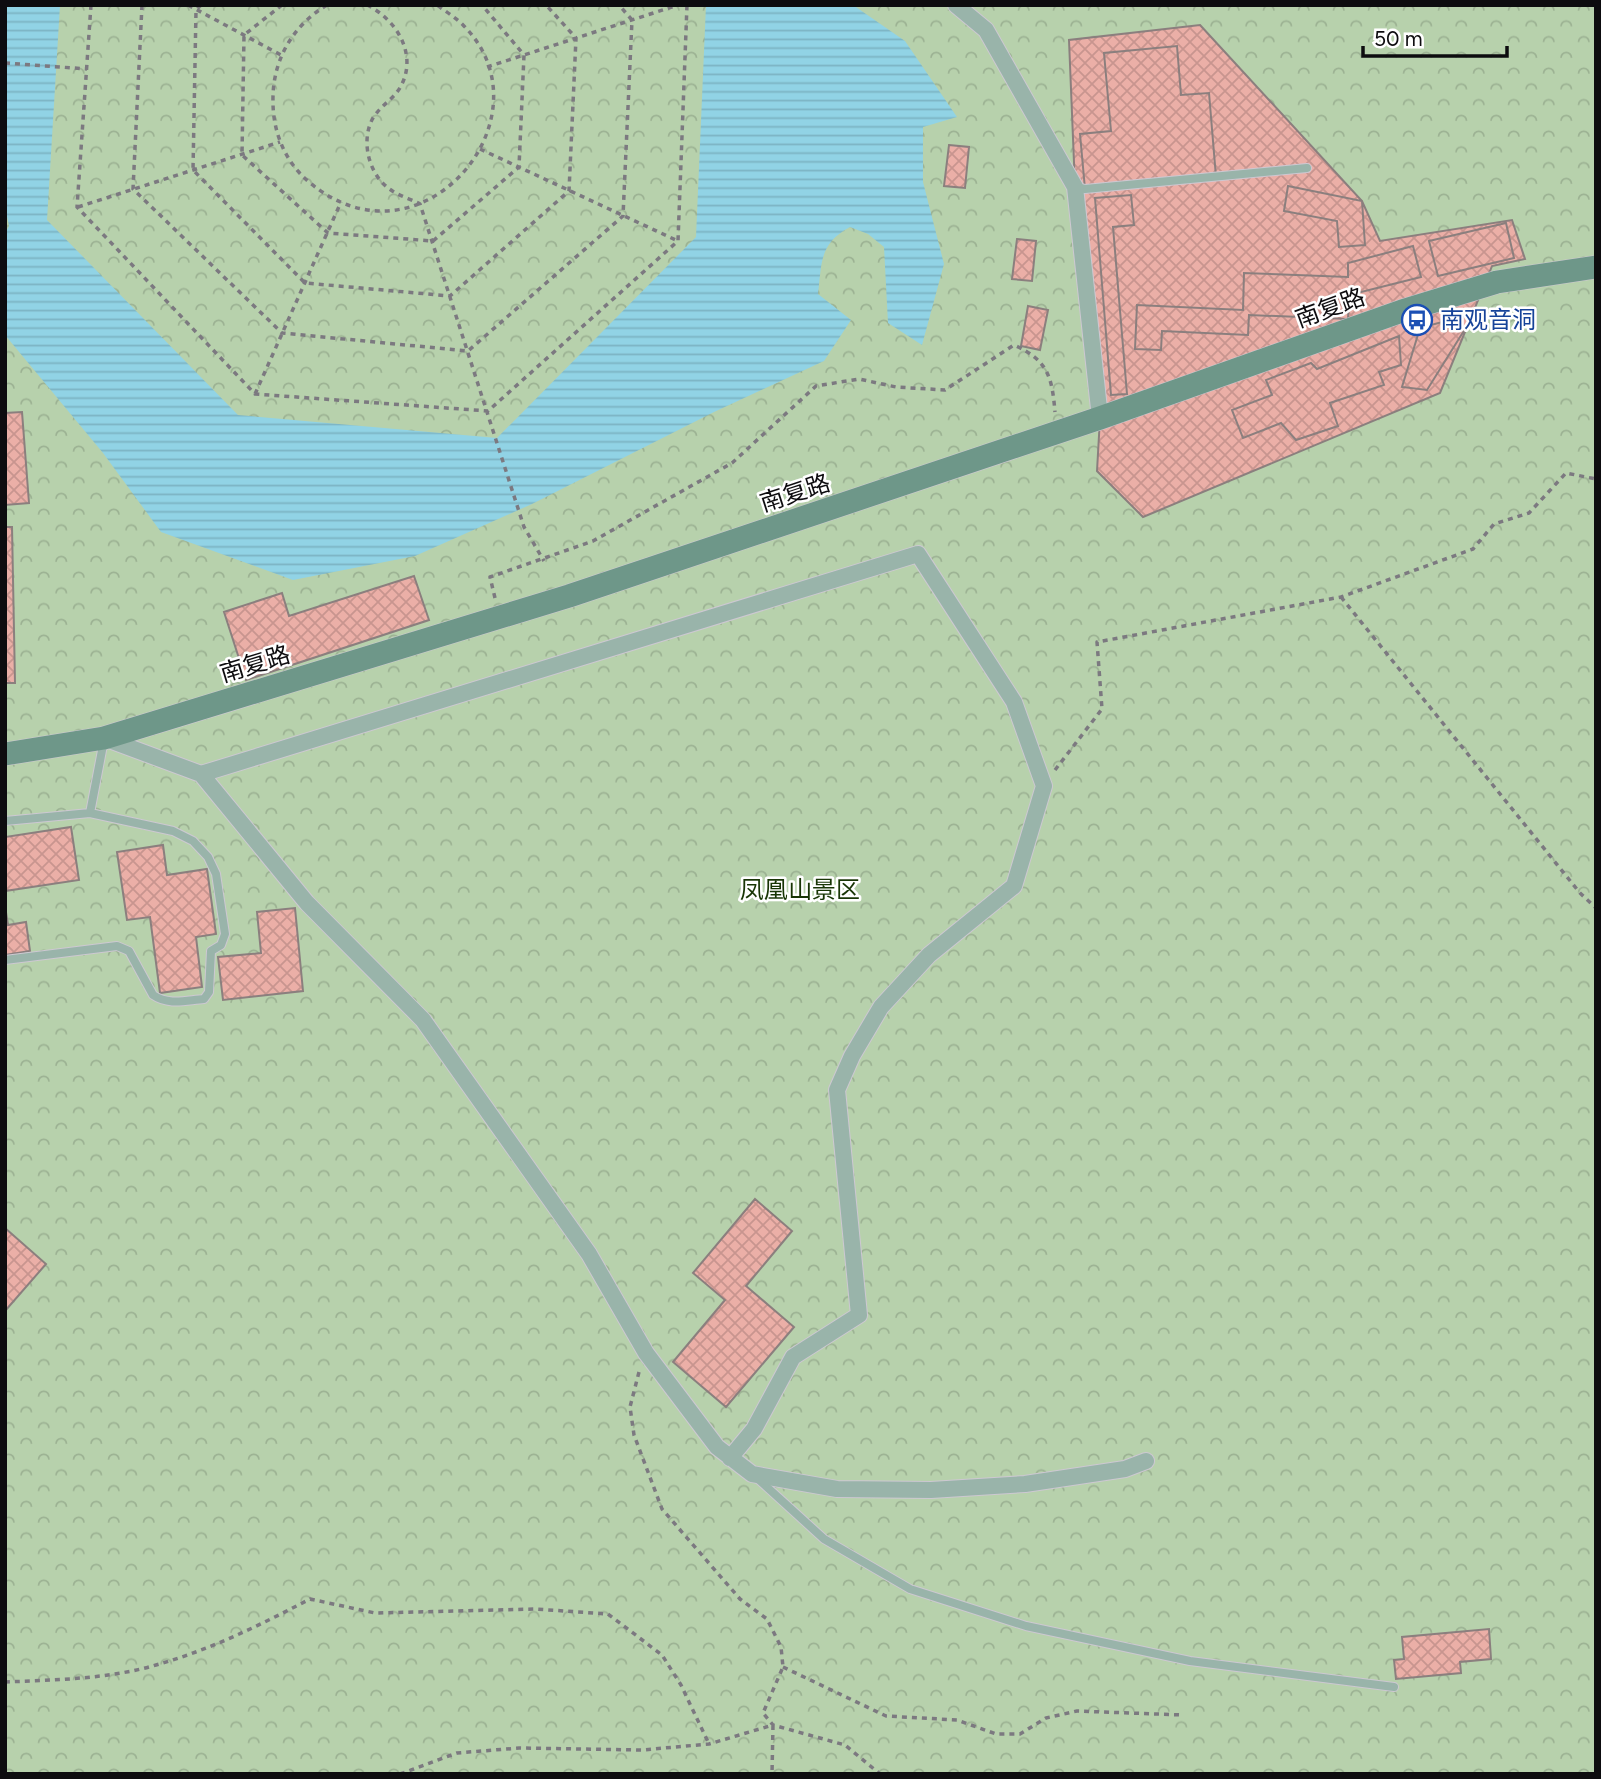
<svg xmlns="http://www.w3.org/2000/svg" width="1601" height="1779" viewBox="0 0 1601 1779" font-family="Figtree,'Noto Sans SC',sans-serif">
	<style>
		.park { fill: url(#park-crowns) }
		.water { fill: url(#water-rules) }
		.building { fill: url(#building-cross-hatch); stroke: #8b7f7e; stroke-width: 2 }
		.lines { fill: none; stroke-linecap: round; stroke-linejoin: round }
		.lane-casing { stroke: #cdc8d2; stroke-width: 10 }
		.street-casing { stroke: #cdc8d2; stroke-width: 18 }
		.secondary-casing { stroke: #cdc8d2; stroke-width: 24 }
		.path { stroke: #7c7980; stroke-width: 3.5; stroke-dasharray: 5 5; stroke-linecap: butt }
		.lane { stroke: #99b4aa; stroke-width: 8 }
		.street { stroke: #99b4aa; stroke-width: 16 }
		.secondary { stroke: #6e9789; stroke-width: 23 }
		.labels { text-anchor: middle; stroke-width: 5; stroke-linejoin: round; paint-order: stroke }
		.street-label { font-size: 24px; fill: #0d0c0f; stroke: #fff }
		.transit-label { font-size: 24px; fill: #164399; stroke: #fff; text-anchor: start }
		.park-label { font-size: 24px; fill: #183505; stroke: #fff }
	</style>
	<defs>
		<pattern id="park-crowns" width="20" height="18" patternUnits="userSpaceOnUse" patternTransform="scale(1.75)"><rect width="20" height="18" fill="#b7d1ac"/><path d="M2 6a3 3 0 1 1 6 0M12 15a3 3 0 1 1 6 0" fill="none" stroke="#9cb293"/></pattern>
		<pattern id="water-rules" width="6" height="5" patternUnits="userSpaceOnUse" patternTransform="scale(1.75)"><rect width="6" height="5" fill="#91d3e5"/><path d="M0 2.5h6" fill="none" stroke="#7cb4c3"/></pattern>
		<pattern id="building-cross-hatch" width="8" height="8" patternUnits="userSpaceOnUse" patternTransform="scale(1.75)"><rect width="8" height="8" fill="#ebafa7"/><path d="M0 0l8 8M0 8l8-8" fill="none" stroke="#c8958f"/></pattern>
	</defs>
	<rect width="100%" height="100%" fill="#f2ecf7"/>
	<path class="park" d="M 5,5 L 1596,5 L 1596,1774 L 5,1774 Z"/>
	<path class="water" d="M 5,5 L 60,5 L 47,220 L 238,415 L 497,438 L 696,237 L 706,5 L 853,5 L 905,41 L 957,117 L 923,127 L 923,182 L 944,264 L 922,345 L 888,323 L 884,247 L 868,234 L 850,227 C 819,244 822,262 818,294 L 851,320 L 824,361 L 714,412 L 532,504 L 415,556 L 293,580 L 161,532 L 103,453 L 5,335 L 5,234 L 9,226 L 5,206 Z"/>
	<path class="building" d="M 1200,25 L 1362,201 L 1380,241 L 1512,220 L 1525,259 L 1492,266 L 1440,393 L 1143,517 L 1097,471 L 1100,418 L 1075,187 L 1069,40 Z
		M 1177,46 L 1181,95 L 1209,93 L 1216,177 L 1085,189 L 1080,134 L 1111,131 L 1104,53 Z
		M 949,145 L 969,147 L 965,188 L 944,186 Z
		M 1288,186 L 1362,201 L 1365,245 L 1339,247 L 1337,221 L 1284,211 Z
		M 1131,195 L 1134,225 L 1113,227 L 1127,394 L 1111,395 L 1095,198 Z
		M 1506,223 L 1514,258 L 1438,276 L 1429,241 Z
		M 1017,239 L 1036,241 L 1032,281 L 1012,279 Z
		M 1413,246 L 1421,277 L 1349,295 L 1348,319 L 1249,315 L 1248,335 L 1162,331 L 1161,350 L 1135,349 L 1137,305 L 1243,310 L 1244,273 L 1348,277 L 1348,263 Z
		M 1028,306 L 1048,310 L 1040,350 L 1021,346 Z
		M 1475,313 L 1427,390 L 1402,387 L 1420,328 Z
		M 1399,336 L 1401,365 L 1379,372 L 1384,385 L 1330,403 L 1338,426 L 1296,440 L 1281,423 L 1243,438 L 1232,410 L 1272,395 L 1266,380 L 1311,363 L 1317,369 Z
		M 22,412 L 29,503 L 5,505 L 5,413 Z
		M 5,527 L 12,527 L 15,683 L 5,683 Z
		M 414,576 L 429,620 L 246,680 L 224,612 L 282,593 L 289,616 Z
		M 71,827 L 79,880 L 5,891 L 5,837 Z
		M 163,845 L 167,875 L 207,869 L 216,934 L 196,937 L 202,987 L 160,993 L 150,917 L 127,920 L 117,852 Z
		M 5,906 L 8,925 L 26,922 L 30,951 L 5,955 Z
		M 295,908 L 303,991 L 223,1000 L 218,957 L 261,953 L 257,912 Z
		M 755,1199 L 792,1231 L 746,1286 L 794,1327 L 726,1407 L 673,1362 L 725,1300 L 693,1273 Z
		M 5,1228 L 46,1264 L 5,1311 Z
		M 1489,1629 L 1491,1659 L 1460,1662 L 1461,1673 L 1396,1679 L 1394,1660 L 1404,1659 L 1402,1637 Z"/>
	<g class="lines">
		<g class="lane-casing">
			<path id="lane" d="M 1075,187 L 1085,189 L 1307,168
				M 90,813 L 104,740
				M 5,821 L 90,813 L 173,831 L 193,841 L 208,857 L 216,874 L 225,934 L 221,945 L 211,951 L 209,992 L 204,999 C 187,1000 169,1006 153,995 L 129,951 L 117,946 L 5,960
				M 757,1478 L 824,1539 L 910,1589 L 1026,1626 L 1190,1661 L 1394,1687"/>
		</g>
		<g class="street-casing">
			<path id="street" d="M 956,5 L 986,30 L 1075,187 L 1100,418
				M 104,738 L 201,774 L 307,903 L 423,1020 L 589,1254 L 646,1353 L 717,1447 L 752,1474 L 837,1489 L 931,1490 L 1025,1484 L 1125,1469 L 1146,1461
				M 201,774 L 918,554 L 1014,702 L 1044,786 L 1014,886 L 929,955 L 881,1007 L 852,1056 L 837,1090 L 859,1315 L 793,1357 L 754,1429 L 730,1458"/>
		</g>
		<g class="secondary-casing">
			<path id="secondary" d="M 5,754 L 104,738 L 569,596 L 1100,418 L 1402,311 L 1497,282 L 1596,267"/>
		</g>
		<path class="path" d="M 91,5 L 77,207 L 255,394 L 488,411 L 678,241 L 687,5
			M 142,5 L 133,189 L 282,333 L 468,351 L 623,216 L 632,20 L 619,5
			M 188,5 L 281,55
			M 201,5 L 196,10 L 193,170 L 305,283 L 450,296 L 569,191 L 576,38 L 546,5
			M 282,5 L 244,35 L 242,155 L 328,233 L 433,241 L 519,167 L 524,55 L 482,5
			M 327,5 C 292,26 272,61 273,102 C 273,132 285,162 309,182 C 421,277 555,116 463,25 C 455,17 445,11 437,5
			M 367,5 C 396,19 418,54 401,86 C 394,99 381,105 373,118 C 360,141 369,176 391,190 C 399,196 411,199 420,204 L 524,527 L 544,561
			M 5,63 L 87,69
			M 487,67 L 678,5
			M 480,149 L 678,241
			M 78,207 L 280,142
			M 255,394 L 341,202
			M 1341,597 L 1580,893 L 1596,908
			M 495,598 L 490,577 L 593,541 L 732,463 L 816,386 L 859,379 L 896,387 L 945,390 L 1014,345 C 1048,360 1052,377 1055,412
			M 1055,770 L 1102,709 L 1097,642 L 1341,597 L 1473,549 L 1494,524 L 1529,513 L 1566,473 L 1596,479
			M 639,1372 L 630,1407 L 634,1435 L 662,1509 L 740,1599 L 767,1619 L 781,1647 L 783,1667 L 763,1713 L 773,1725 L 845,1745 L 880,1774
			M 783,1667 L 886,1716 L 957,1720 L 996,1734 L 1020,1734 L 1046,1718 L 1077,1711 L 1183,1715
			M 5,1682 C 54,1680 109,1679 156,1665 C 210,1650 260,1625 310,1599 L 375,1613 L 535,1609 L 608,1614 L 662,1655 L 681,1685 L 709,1744
			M 400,1774 L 457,1753 L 519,1748 L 642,1750 L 709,1744 L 773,1725 L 772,1774"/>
		<use href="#lane" class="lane"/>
		<use href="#street" class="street"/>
		<use href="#secondary" class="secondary"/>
	</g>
	<defs>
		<g id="bus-ring" transform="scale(1.575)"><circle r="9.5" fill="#fff" stroke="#1a4fb4" stroke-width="1.5"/><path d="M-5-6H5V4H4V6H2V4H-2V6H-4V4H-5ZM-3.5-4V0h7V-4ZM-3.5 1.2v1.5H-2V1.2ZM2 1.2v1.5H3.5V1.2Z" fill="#1a4fb4"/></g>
	</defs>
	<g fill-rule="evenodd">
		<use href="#bus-ring" x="1417" y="320"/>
	</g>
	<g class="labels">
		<g class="street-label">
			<text transform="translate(1330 308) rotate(-20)" y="8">南复路</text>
			<text transform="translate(795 493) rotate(-18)" y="8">南复路</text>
			<text transform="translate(255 664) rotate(-17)" y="8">南复路</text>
		</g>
		<g class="transit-label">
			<text x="1440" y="328">南观音洞</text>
		</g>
		<g class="park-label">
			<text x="800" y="898">凤凰山景区</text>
		</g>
	</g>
	<rect width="1601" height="1779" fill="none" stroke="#0d0c0f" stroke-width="14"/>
	<path d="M1363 46v10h144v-10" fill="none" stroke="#0d0c0f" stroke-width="3.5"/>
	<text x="1374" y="46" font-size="21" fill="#0d0c0f" stroke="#ffffff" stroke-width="5" paint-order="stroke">50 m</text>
</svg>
